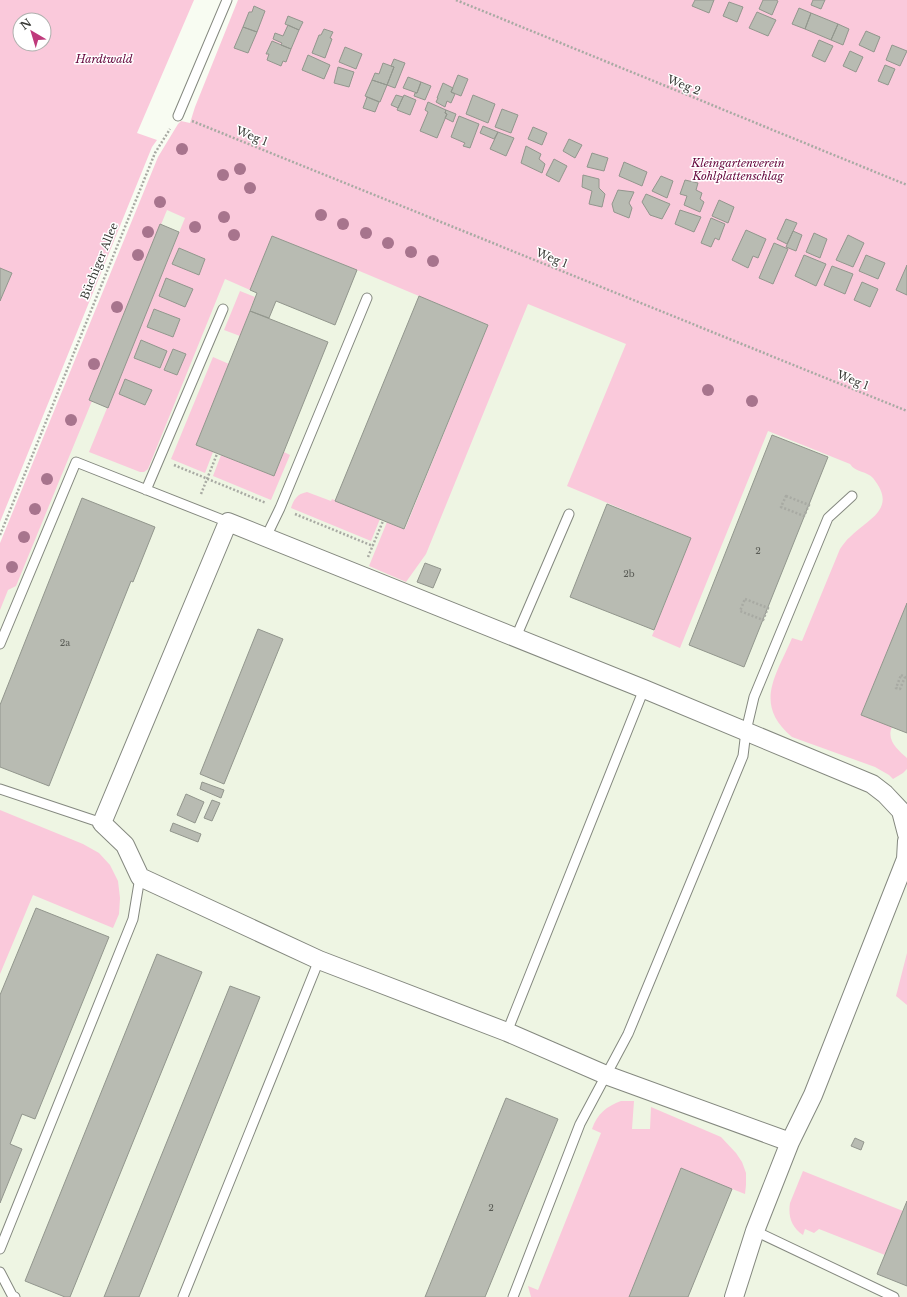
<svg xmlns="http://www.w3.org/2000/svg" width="907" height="1297" viewBox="0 0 907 1297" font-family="'Libre Baskerville',serif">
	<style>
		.built { fill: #eef5e3 }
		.green { fill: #fac9db; fill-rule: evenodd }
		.building { fill: #b8bbb2; stroke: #92968d }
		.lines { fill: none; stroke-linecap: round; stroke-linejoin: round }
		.service-casing { stroke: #84887f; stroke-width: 11 }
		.minor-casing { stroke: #84887f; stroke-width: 20 }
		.path { stroke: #a8aaa3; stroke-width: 2.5; stroke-dasharray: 2 2; stroke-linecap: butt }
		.service { stroke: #fff; stroke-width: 9 }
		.minor { stroke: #fff; stroke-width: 18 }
		.tree { fill: #a7748d }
		.labels { text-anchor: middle; stroke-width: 3; stroke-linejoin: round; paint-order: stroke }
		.number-label { font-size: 9px; fill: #585a54 }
		.park-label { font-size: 11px; font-style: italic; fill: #64043b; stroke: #fff }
		.street-label { font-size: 11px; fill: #383935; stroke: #fff }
	</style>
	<rect width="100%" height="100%" fill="#f8fcf2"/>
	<path class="built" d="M 183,125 L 907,421 L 907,1297 L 0,1297 L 0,575 Z"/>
	<path class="green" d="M 0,0 L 194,0 L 137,133 L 157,140 L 152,147 L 0,522 L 0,301 L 12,273 L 0,268 ZM 20,20 L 44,20 L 44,44 L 20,44 Z
		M 238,0 L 907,0 L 907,603 L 861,715 L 892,727 C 886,740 898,750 907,758 L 907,769 L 903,773 L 893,779 L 889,775 L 875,767 L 792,737 C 753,704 776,676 792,638 L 802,641 L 840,549 C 843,545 846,540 850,537 C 869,518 898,509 873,478 C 867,471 856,473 850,464 L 768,431 L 680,648 L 652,636 L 691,538 L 567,486 L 626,344 L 528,304 L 426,554 L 406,582 L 369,566 L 387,522 L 405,529 L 488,325 L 357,270 L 272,236 L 250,290 L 225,279 L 148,469 L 144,472 L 140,472 L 89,452 L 185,218 L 167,210 L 89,400 L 92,401 L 16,586 L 8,590 L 0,610 L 0,543 L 158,157 L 178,124 L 181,121 L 190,123 L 195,107 ZM 179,248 L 205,259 L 199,275 L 172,264 ZM 154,309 L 180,319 L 173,337 L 147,327 ZM 141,340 L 167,351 L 160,368 L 134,358 ZM 173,349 L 186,354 L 177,375 L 164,369 ZM 125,379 L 151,390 L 146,405 L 119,394 Z
		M 240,291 L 255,297 L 240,336 L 224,330 Z
		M 213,357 L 229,364 L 196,445 L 213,452 L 205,473 L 171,459 Z
		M 284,452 L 290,455 L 271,500 L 213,476 L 221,455 L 274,476 Z
		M 307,492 L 331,501 L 332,499 L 380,519 L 371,541 L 291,508 C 294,499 297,494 307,492 Z
		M 0,810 L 83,844 L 99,853 L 110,865 L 118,881 L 120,898 L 119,914 L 113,928 L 33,895 L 0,974 Z
		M 907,953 L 907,1005 L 896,996 Z
		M 621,1101 L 634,1101 L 632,1129 L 650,1129 L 651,1107 L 721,1137 L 736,1153 L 742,1162 L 746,1173 L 746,1185 L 745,1194 L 681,1169 L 629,1297 L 531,1297 L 528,1286 L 538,1290 L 601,1133 L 592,1129 C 597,1114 607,1106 621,1101 Z
		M 803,1171 L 903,1211 L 885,1255 L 819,1229 L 814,1233 L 805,1229 L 803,1235 C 791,1227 788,1216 790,1203 Z"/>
	<path class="building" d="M 695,0 L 714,0 L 709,13 L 692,6 Z
		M 763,0 L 776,0 L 778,1 L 772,15 L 759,9 Z
		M 813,0 L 825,0 L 821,9 L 811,5 Z
		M 729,2 L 743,7 L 737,22 L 723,16 Z
		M 254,6 L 265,11 L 257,32 L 243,27 L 249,12 L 252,12 Z
		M 799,8 L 811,13 L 805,29 L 792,24 Z
		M 757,12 L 776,20 L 768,36 L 749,28 Z
		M 811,13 L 838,24 L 831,40 L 805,29 Z
		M 288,16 L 303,22 L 299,30 L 285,24 Z
		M 838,24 L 849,29 L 843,45 L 831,40 Z
		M 288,25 L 299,30 L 291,49 L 281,45 L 282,43 L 273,39 L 275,33 L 283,36 Z
		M 243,27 L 257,32 L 248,53 L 234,48 Z
		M 324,29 L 333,32 L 330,38 L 332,39 L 325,58 L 312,53 L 319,35 L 321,35 Z
		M 866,31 L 880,37 L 874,52 L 859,45 Z
		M 819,40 L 833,46 L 825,62 L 812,56 Z
		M 272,41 L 291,49 L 286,62 L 283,61 L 281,66 L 267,60 L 269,54 L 266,54 Z
		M 892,45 L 907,51 L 900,66 L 886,60 Z
		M 345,47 L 362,54 L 356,69 L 339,62 Z
		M 850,51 L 863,57 L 856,72 L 843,66 Z
		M 308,55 L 330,65 L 324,79 L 302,70 Z
		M 394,59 L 405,63 L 395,88 L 387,85 L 394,67 L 391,66 Z
		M 383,63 L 394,67 L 387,85 L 372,80 L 375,73 L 379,74 Z
		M 885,65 L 895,69 L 888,85 L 878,81 Z
		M 338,67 L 354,72 L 349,87 L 334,83 Z
		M 458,75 L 468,79 L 461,96 L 451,92 Z
		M 408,77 L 421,82 L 417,93 L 403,88 Z
		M 372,80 L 387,85 L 380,102 L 365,96 Z
		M 421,82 L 431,86 L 425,100 L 414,96 L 415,93 L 417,93 Z
		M 443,83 L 453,88 L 451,92 L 455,94 L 451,103 L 447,101 L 445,107 L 436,102 L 438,98 L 437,98 Z
		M 396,95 L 403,97 L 398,108 L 391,105 Z
		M 404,95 L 416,100 L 410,115 L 397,110 Z
		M 473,95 L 495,104 L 488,123 L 466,114 Z
		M 367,97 L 379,102 L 375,112 L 363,108 Z
		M 428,102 L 446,110 L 445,113 L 447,114 L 437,138 L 420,131 L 428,112 L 425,110 Z
		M 502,109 L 518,115 L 511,133 L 495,127 Z
		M 446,110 L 456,114 L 453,122 L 445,118 L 447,114 L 445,113 Z
		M 459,116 L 479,124 L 470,148 L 463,146 L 465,143 L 451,137 Z
		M 483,126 L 498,132 L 494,139 L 480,133 Z
		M 533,127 L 547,133 L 542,145 L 528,139 Z
		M 498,132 L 514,138 L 506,156 L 490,149 Z
		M 569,139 L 582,145 L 575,158 L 563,151 Z
		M 526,146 L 541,154 L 539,159 L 545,164 L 542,173 L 521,163 Z
		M 592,153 L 608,158 L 604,171 L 587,167 Z
		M 554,159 L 567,166 L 559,182 L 546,175 Z
		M 624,162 L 647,172 L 642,186 L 619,176 Z
		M 583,175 L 599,179 L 599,188 L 605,194 L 602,207 L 589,204 L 592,191 L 582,187 Z
		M 661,176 L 673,181 L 667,198 L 652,191 Z
		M 685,180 L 698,183 L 696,190 L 702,193 L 700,199 L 704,202 L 700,212 L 684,205 L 687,196 L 680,194 Z
		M 618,190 L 634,192 L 629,203 L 632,208 L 629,218 L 614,212 L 612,204 Z
		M 646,194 L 670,204 L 662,219 L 650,215 L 642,202 Z
		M 719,200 L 734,207 L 728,223 L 712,216 Z
		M 680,210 L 701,217 L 694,232 L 675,224 Z
		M 711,218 L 725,224 L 719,240 L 715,238 L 711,247 L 701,243 Z
		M 786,219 L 797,223 L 787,244 L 777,239 Z
		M 160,224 L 179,232 L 108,408 L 89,400 Z
		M 746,230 L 766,239 L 758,258 L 753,256 L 748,268 L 732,260 Z
		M 793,231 L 802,235 L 796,251 L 786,247 Z
		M 814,233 L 827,239 L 820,258 L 806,252 Z
		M 848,235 L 864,243 L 853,267 L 836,260 Z
		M 272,236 L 357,270 L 335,325 L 276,301 L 269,318 L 250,311 L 257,293 L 250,290 Z
		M 774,243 L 788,249 L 773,284 L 759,278 Z
		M 179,248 L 205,259 L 199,275 L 172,264 Z
		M 804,255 L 826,264 L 816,286 L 795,276 Z
		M 866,255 L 885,263 L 878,279 L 859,271 Z
		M 907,265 L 907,295 L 896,290 Z
		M 832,266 L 853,274 L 845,294 L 824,285 Z
		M 0,268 L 12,273 L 0,301 Z
		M 166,278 L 193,289 L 185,307 L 159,296 Z
		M 862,282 L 878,289 L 870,307 L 854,300 Z
		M 419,296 L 488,325 L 404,529 L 335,501 Z
		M 154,309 L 180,319 L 173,337 L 147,327 Z
		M 250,311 L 328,342 L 274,476 L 196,445 Z
		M 141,340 L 167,351 L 160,368 L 134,358 Z
		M 173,349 L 186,354 L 177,375 L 164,370 Z
		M 125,379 L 152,390 L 145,405 L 119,394 Z
		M 772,435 L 828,457 L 744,667 L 689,645 Z
		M 82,498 L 155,527 L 133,582 L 131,581 L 49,786 L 0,767 L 0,705 Z
		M 607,504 L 691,538 L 654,630 L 570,597 Z
		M 425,563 L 441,569 L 433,588 L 417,582 Z
		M 907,603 L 907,733 L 861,715 Z
		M 258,629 L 283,639 L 224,784 L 200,774 Z
		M 202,782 L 224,790 L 221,798 L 200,789 Z
		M 186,794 L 204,802 L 195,823 L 177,815 Z
		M 212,800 L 220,803 L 212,821 L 204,818 Z
		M 173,823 L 201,834 L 198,842 L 170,831 Z
		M 36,908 L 109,937 L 35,1119 L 22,1114 L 10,1144 L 22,1149 L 0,1203 L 0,995 Z
		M 157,954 L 202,972 L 70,1297 L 65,1297 L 25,1281 Z
		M 230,986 L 260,997 L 139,1297 L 104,1297 Z
		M 506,1098 L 558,1119 L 485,1297 L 425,1297 Z
		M 855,1138 L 864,1142 L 861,1150 L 851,1146 Z
		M 681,1168 L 732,1189 L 688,1297 L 629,1297 Z
		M 907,1201 L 907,1286 L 877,1274 Z"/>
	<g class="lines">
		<g class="service-casing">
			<path id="service" d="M 178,116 L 227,0
				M 146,490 L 223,309
				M 266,537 L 280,508 L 367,298
				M 516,637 L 569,514
				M 0,644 L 76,462 L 228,522
				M 0,789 L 102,823
				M 507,1032 L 644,689
				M 755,1231 L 894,1297
				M 0,1249 L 133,919 L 140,877
				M 0,1272 L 12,1295 L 15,1297
				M 183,1297 L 319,960
				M 513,1297 L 580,1124 L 628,1034 L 743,756 L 746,731 L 754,697 L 828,518 L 852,496"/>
		</g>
		<g class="minor-casing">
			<path id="minor" d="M 790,1142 L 606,1075 L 507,1032 L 319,960 L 140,877 L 125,845 L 102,823 L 228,522 L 644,689 L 872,784 L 885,794 L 901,811 L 907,834
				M 734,1297 L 755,1231 L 790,1142 L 813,1095 L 906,859 L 907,841"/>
		</g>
		<path class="path" d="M 456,0 L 907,185
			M 192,121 L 907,411
			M 174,465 L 266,503
			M 201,494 L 217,454
			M 786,496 L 809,505 L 804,516 L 781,507 Z
			M 295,514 L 373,546
			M 0,535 L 155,153 L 170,129
			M 368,557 L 383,521
			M 745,599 L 768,608 L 763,620 L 740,611 Z
			M 901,675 L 905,677 L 900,689 L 896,688 Z"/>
		<use href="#service" class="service"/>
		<use href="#minor" class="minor"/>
	</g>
	<g class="tree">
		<circle cx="182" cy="149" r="6"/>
		<circle cx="240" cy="169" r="6"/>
		<circle cx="223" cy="175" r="6"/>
		<circle cx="250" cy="188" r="6"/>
		<circle cx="160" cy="202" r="6"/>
		<circle cx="321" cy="215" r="6"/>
		<circle cx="224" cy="217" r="6"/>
		<circle cx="343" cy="224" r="6"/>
		<circle cx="195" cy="227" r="6"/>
		<circle cx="148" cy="232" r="6"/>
		<circle cx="366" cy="233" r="6"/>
		<circle cx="234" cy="235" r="6"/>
		<circle cx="388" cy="243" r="6"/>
		<circle cx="411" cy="252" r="6"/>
		<circle cx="138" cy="255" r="6"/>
		<circle cx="433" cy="261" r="6"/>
		<circle cx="117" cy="307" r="6"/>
		<circle cx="94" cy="364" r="6"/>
		<circle cx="708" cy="390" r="6"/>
		<circle cx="752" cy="401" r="6"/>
		<circle cx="71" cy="420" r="6"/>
		<circle cx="47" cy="479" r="6"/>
		<circle cx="35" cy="509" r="6"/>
		<circle cx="24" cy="537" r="6"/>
		<circle cx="12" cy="567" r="6"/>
	</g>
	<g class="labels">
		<g class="number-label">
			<text x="758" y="554">2</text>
			<text x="629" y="577">2b</text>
			<text x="65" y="646">2a</text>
			<text x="491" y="1211">2</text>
		</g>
		<g class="park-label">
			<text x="104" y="63">Hardtwald</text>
			<text x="738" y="167">Kleingartenverein<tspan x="738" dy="13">Kohlplattenschlag</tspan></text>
		</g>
		<g class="street-label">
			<text transform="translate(684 85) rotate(22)" y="4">Weg 2</text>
			<text transform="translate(252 136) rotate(22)" y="4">Weg 1</text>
			<text transform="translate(552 258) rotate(22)" y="4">Weg 1</text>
			<text transform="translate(99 261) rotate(-68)" y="4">Büchiger Allee</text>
			<text transform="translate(853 380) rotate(22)" y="4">Weg 1</text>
		</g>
	</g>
	<g transform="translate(32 32) rotate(322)"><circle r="19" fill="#ffffff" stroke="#afb0ae"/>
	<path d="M0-3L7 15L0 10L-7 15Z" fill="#bf3a7c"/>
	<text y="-6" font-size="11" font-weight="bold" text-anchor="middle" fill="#383935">N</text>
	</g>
</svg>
